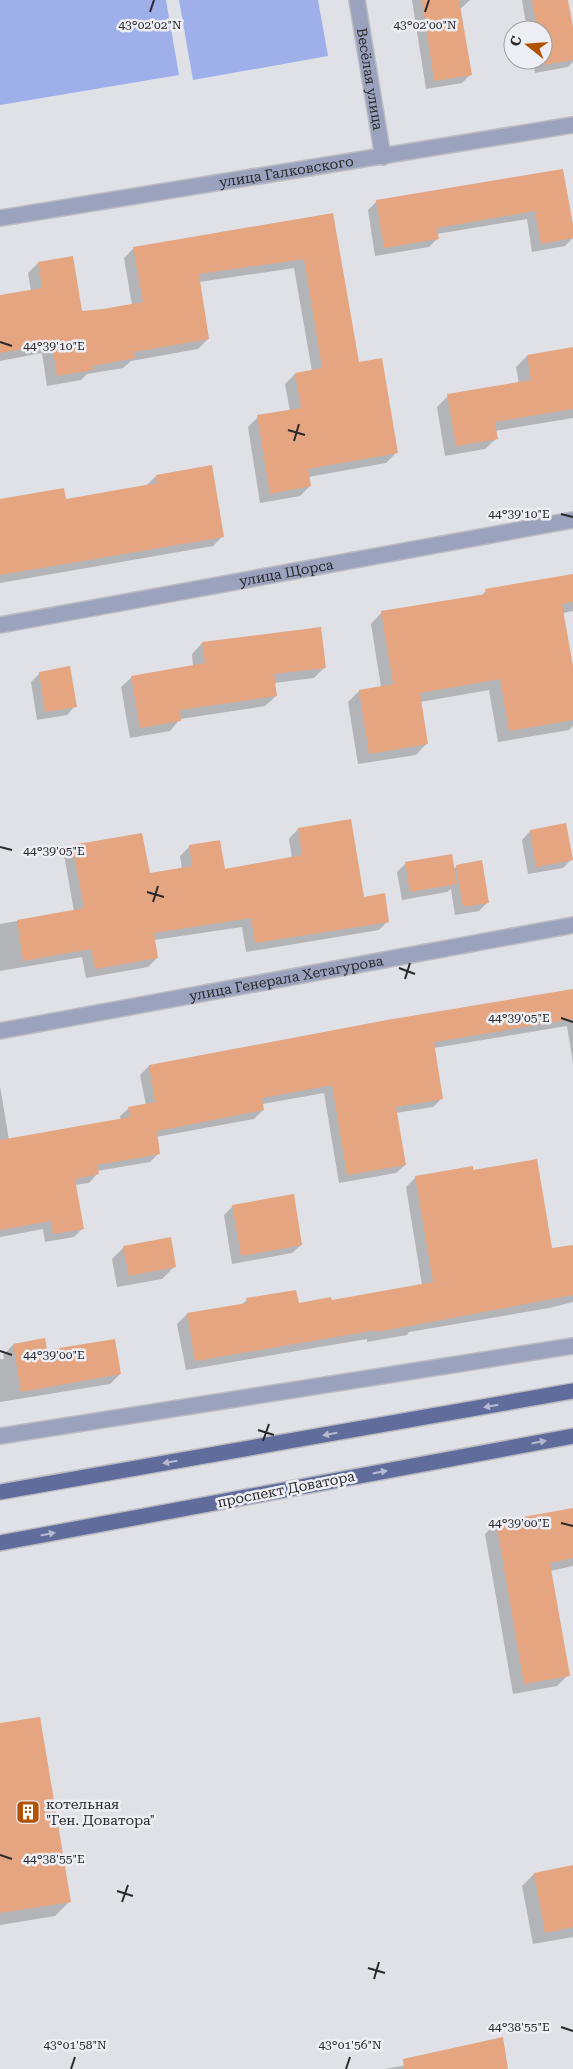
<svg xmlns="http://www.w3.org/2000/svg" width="573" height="2069" viewBox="0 0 573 2069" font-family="'Roboto Serif',serif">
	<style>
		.green { fill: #9fafea }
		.shadow { fill: #0003 }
		.building { fill: #e5a581 }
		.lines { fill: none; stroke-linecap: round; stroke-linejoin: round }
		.street-casing { stroke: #bbbcc1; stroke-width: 18 }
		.primary-casing { stroke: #bbbcc1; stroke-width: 18 }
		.street { stroke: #9aa2bd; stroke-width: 15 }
		.primary { stroke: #606c9c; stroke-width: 15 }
		.oneway { fill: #b5bad1 }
		.ticks { fill: none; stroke: #2a2a2c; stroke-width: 2 }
		.labels { text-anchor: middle; stroke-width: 5; stroke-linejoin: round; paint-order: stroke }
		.street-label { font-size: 14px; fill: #2a2a2c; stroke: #edeef4 }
		.poi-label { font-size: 14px; fill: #2a2a2c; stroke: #edeef4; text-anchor: start }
		.ticks-label { font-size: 12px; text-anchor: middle; fill: #2a2a2c; stroke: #edeef4; stroke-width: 5; stroke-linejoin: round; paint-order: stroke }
	</style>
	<rect width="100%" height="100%" fill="#dfe1e6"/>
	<path class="green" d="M 0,0 L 166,0 L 179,75 L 0,105 Z
		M 179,0 L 318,0 L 328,56 L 193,80 Z"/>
	<path class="shadow" d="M 412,0 L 470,0 L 459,10 L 471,74 L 462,83 L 426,89 Z
		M 522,0 L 567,0 L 573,34 L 573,62 L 568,67 L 535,73 L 532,60 L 543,60 L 543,30 L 527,30 Z
		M 562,170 L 573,233 L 573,238 L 565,246 L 532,252 L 527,219 L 437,234 L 437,239 L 429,247 L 375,256 L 368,210 L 376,202 Z
		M 332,214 L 358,363 L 396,453 L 386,463 L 308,477 L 310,486 L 300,496 L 260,503 L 248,427 L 258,417 L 290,411 L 285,384 L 295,374 L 312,371 L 294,268 L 199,282 L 208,339 L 198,349 L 131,361 L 123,368 L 87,374 L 81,380 L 47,386 L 42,353 L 0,361 L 0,297 L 31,291 L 28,273 L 38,263 L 72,257 L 81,313 L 132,305 L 124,258 L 134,248 Z
		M 573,348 L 573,418 L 495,431 L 497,438 L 485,449 L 445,456 L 437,407 L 448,396 L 519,384 L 516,367 L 527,356 Z
		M 156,476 L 223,536 L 213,546 L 0,583 L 0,500 L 65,501 L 146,486 Z
		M 573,575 L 573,611 L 563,613 L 573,673 L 573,726 L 569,730 L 498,742 L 489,690 L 420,702 L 427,743 L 416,755 L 358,764 L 348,702 L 359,691 L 381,687 L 371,624 L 382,612 L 481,596 L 486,591 Z
		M 202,643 L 324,668 L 314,678 L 274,683 L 276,696 L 265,706 L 180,719 L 170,731 L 130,738 L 121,687 L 132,677 L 193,666 L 192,654 Z
		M 40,673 L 75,706 L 67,715 L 37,720 L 31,682 Z
		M 298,829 L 363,898 L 388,921 L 379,930 L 246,952 L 242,927 L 154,940 L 157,958 L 148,967 L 86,978 L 82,957 L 0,971 L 0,924 L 74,911 L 64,855 L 73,846 L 148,875 L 182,869 L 180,856 L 189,847 L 224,870 L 292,858 L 289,839 Z
		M 530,831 L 571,860 L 563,868 L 528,874 L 522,840 Z
		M 406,863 L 453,870 L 457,866 L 488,902 L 479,911 L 455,915 L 451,889 L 447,892 L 402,900 L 397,872 Z
		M 573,990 L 573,1063 L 567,1026 L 434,1048 L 442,1098 L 433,1107 L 396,1113 L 405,1165 L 396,1173 L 339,1183 L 324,1093 L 262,1104 L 263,1110 L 254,1119 L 156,1137 L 159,1153 L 150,1162 L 97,1171 L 97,1174 L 89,1183 L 75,1185 L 83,1228 L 74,1237 L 45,1242 L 43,1229 L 0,1237 L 0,1086 L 9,1140 L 121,1120 L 120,1116 L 129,1108 L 146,1105 L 140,1075 L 149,1066 Z
		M 472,1172 L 551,1250 L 573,1246 L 573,1302 L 549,1308 L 409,1332 L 407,1335 L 367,1342 L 367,1339 L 186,1370 L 177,1324 L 187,1314 L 241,1305 L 247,1300 L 298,1305 L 331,1301 L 422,1285 L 406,1187 L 416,1177 Z
		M 233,1206 L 301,1245 L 292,1253 L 232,1264 L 224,1215 Z
		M 124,1247 L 174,1267 L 162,1279 L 117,1287 L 112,1259 Z
		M 13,1345 L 46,1352 L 120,1374 L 110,1384 L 0,1402 L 0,1359 L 4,1359 L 3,1355 Z
		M 573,1510 L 573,1566 L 550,1571 L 568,1675 L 557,1686 L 513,1694 L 485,1534 L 496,1523 Z
		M 0,1724 L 70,1901 L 55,1916 L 0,1925 Z
		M 573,1866 L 573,1937 L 533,1944 L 522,1886 L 534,1874 Z
		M 431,2061 L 507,2069 L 384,2069 Z"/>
	<path class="building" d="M 422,0 L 459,0 L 472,75 L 434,81 Z
		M 532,0 L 568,0 L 573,27 L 573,60 L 543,65 L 543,30 L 537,30 Z
		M 563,169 L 573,225 L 573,238 L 541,244 L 535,211 L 437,228 L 439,239 L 384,248 L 376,200 Z
		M 333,213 L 359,362 L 382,358 L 398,453 L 308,469 L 311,486 L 270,494 L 257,415 L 301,408 L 295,373 L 322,368 L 304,259 L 199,274 L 209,339 L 134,352 L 135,358 L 92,366 L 93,370 L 57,376 L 52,344 L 0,353 L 0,295 L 42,288 L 38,262 L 73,256 L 82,311 L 103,309 L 143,302 L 133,247 Z
		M 573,347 L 573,409 L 495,422 L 498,439 L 456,446 L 447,394 L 531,380 L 527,355 Z
		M 212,465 L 224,537 L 0,575 L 0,499 L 64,488 L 66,499 L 157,483 L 156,475 Z
		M 573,574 L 573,602 L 562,604 L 573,666 L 573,720 L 509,731 L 500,679 L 420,693 L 428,744 L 369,754 L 359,690 L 393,684 L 381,611 L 486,594 L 485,589 Z
		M 321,627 L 326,668 L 274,674 L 277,696 L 180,710 L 181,721 L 140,728 L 131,676 L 205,663 L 202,642 Z
		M 70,666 L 77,707 L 45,712 L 39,672 Z
		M 351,819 L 364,897 L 385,893 L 389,922 L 255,943 L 251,918 L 154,933 L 158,958 L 95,969 L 91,949 L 23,961 L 17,920 L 84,908 L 72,845 L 142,833 L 150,873 L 192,866 L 189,845 L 220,840 L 225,869 L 302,855 L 298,828 Z
		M 566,823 L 573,860 L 536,867 L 530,830 Z
		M 452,854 L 457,884 L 410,892 L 405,862 Z
		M 482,860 L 489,903 L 463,907 L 456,865 Z
		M 573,989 L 573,1019 L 434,1042 L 443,1099 L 396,1107 L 406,1165 L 347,1175 L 332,1085 L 262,1098 L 264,1110 L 157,1131 L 160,1154 L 97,1165 L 99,1174 L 75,1179 L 84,1229 L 53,1234 L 51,1221 L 0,1230 L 0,1140 L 130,1117 L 128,1107 L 155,1102 L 149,1065 L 387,1020 Z
		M 537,1159 L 552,1248 L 573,1245 L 573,1295 L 377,1332 L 376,1330 L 195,1361 L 187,1313 L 247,1303 L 246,1298 L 296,1290 L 299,1303 L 331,1297 L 332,1300 L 433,1282 L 415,1176 L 473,1166 L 473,1170 Z
		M 294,1194 L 302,1245 L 241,1256 L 232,1205 Z
		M 171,1237 L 176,1267 L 129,1276 L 123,1246 Z
		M 45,1338 L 47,1350 L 115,1339 L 121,1374 L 21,1392 L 13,1344 Z
		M 573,1508 L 573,1558 L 550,1563 L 570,1676 L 524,1684 L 496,1522 Z
		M 40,1717 L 71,1902 L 0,1913 L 0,1723 Z
		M 573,1865 L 573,1927 L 545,1933 L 534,1873 Z
		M 503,2037 L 508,2069 L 404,2069 L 403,2059 Z"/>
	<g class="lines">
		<g class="street-casing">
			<g id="street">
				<path id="s1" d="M 357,0 L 383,157"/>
				<path id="s2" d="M 0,218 L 573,125"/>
				<path id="s3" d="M 0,625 L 573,520"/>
				<path id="s4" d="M 0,1031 L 573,925"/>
				<path d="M 0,1436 L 573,1346"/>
			</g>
		</g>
		<g class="primary-casing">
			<path id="primary" d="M 0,1492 L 573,1391
				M 0,1543 L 573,1436"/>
		</g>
		<use href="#street" class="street"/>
		<use href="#primary" class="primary"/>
	</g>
	<defs><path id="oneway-solid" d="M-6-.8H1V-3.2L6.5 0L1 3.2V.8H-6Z" transform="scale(1.25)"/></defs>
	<g class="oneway">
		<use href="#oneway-solid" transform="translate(491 1406) rotate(170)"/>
		<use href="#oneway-solid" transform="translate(330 1434) rotate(170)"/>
		<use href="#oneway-solid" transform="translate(539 1442) rotate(-11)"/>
		<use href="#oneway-solid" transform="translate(170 1462) rotate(170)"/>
		<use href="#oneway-solid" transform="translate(380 1472) rotate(-11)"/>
		<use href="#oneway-solid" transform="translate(48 1534) rotate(-11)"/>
	</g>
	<path class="ticks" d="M 150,12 L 154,0M 425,12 L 429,0M 0,342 L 12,346M 288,430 L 305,435M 294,441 L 299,424M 561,514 L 573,517M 0,847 L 12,850M 147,892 L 164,897M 153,902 L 158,886M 399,968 L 415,974M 405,979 L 410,963M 561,1018 L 573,1022M 0,1351 L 12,1355M 258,1430 L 274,1435M 263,1441 L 269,1424M 561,1523 L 573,1526M 0,1855 L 12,1859M 117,1891 L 133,1896M 122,1902 L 128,1885M 368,1968 L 385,1973M 374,1979 L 379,1962M 561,2027 L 573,2031M 71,2069 L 75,2057M 346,2069 L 350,2057"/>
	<defs>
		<g id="building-square" transform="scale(1.25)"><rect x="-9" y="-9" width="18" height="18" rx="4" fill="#b15204" stroke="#edeef4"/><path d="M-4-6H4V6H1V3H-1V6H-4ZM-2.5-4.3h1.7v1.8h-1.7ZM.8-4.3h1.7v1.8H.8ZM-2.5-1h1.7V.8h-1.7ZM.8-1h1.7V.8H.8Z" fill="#fff"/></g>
	</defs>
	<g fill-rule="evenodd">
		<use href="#building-square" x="28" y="1812"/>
	</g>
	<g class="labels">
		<g class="street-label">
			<text dy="5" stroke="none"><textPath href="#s1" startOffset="80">Весёлая улица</textPath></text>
			<text dy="5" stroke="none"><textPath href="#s2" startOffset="290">улица Галковского</textPath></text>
			<text dy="5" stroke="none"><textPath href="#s3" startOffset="291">улица Щорса</textPath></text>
			<text dy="5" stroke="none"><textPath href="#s4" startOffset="291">улица Генерала Хетагурова</textPath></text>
			<text transform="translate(286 1489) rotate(-11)" y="5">проспект Доватора</text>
		</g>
		<g class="poi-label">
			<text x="46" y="1809">котельная<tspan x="46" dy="16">"Ген. Доватора"</tspan></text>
		</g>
	</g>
	<g class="ticks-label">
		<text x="150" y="29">43°02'02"N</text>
		<text x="425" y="29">43°02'00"N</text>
		<text x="54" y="350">44°39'10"E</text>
		<text x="519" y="518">44°39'10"E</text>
		<text x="54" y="855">44°39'05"E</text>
		<text x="519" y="1022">44°39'05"E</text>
		<text x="54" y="1359">44°39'00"E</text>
		<text x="519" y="1527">44°39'00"E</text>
		<text x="54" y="1863">44°38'55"E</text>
		<text x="519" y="2031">44°38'55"E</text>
		<text x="75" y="2049">43°01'58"N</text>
		<text x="350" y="2049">43°01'56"N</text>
	</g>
	<g transform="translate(528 45) rotate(287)"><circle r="24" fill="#edeef4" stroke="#9fa0a4"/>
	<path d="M0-4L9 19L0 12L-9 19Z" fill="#b15204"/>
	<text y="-8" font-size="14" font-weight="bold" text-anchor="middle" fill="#2a2a2c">С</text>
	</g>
</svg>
